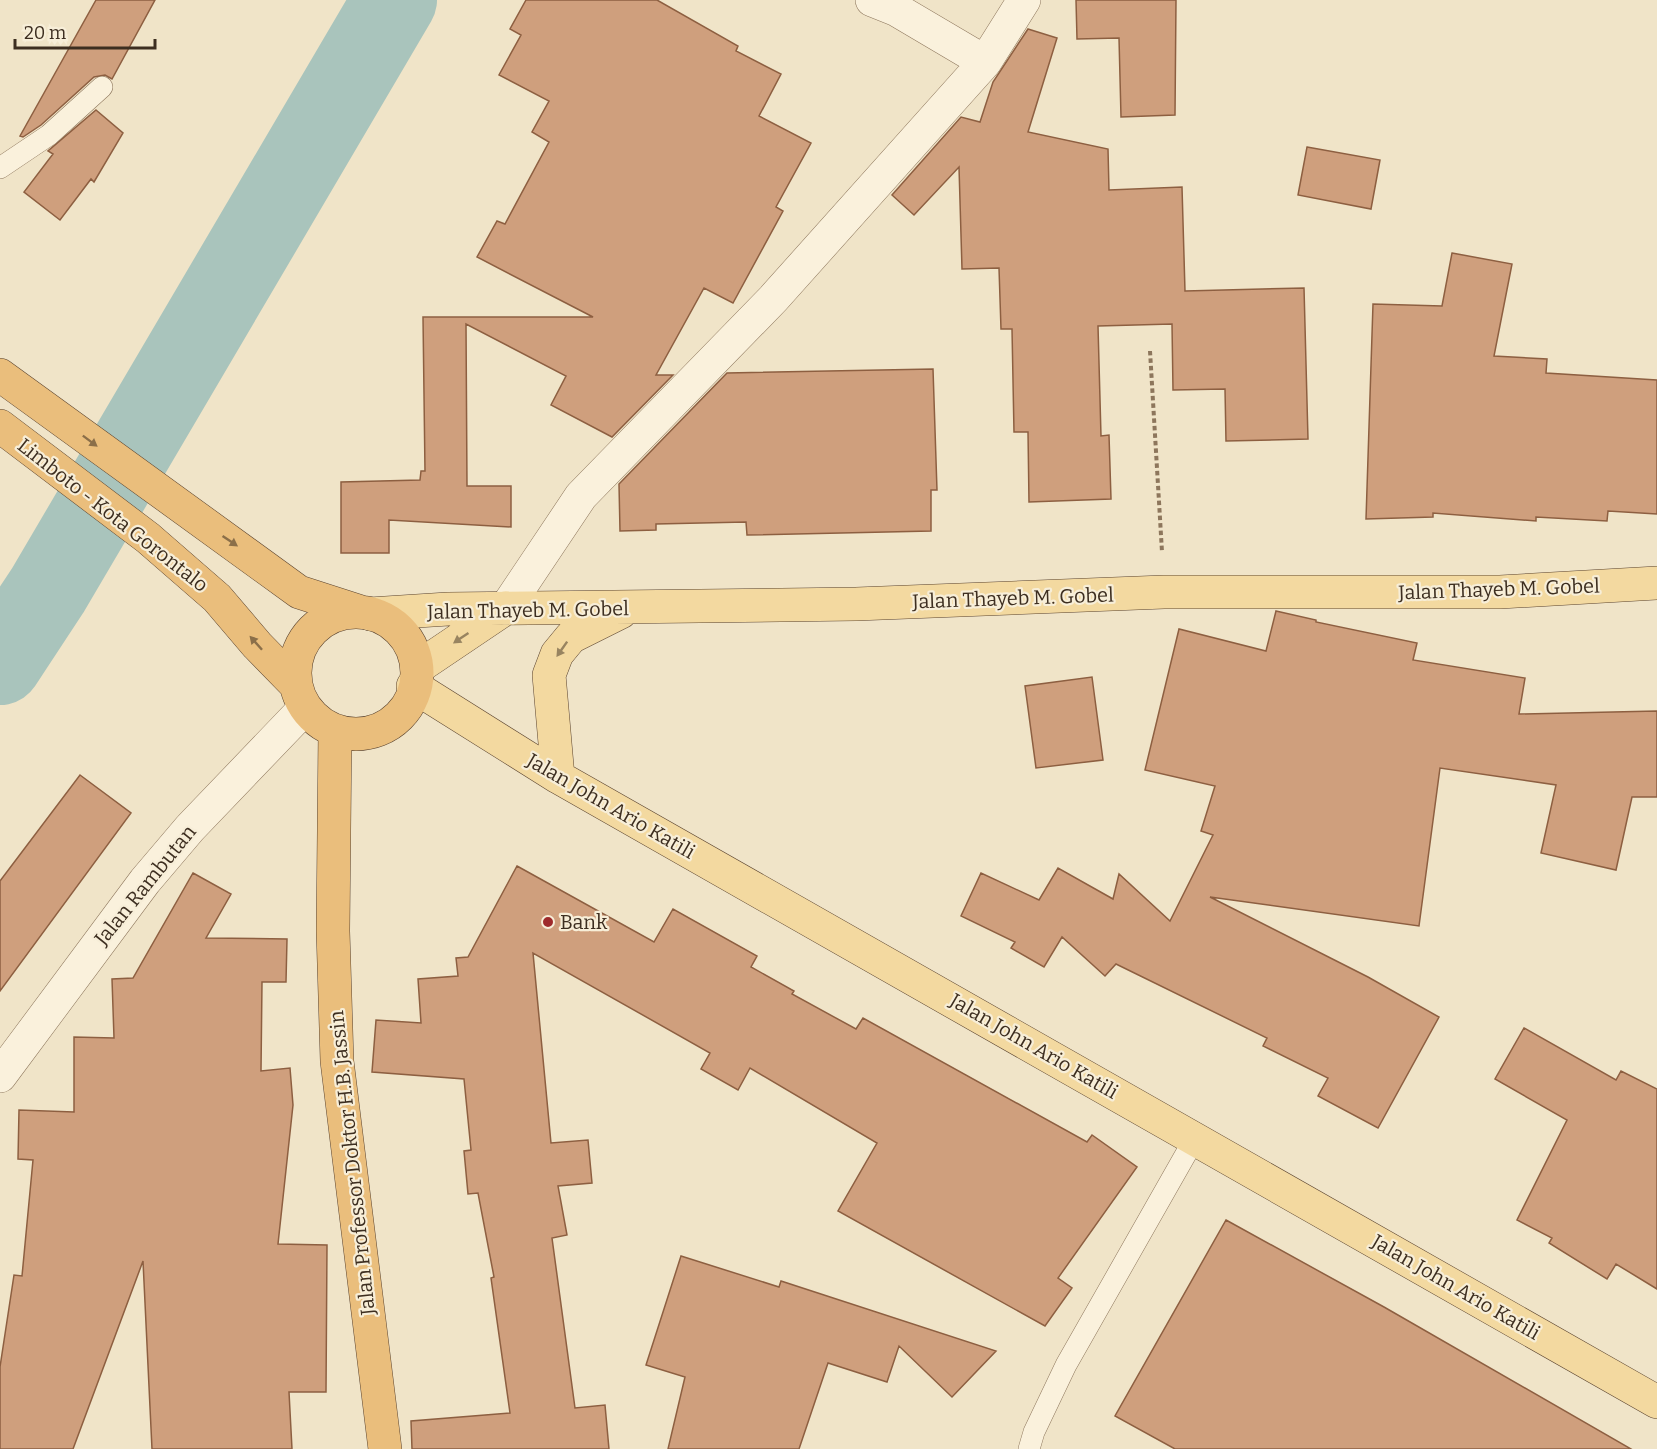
<svg xmlns="http://www.w3.org/2000/svg" width="1657" height="1449" viewBox="0 0 1657 1449" font-family="Bitter,serif">
	<style>
		.lines { fill: none; stroke-linecap: round; stroke-linejoin: round }
		.river { stroke: #a9c4bc; stroke-width: 84 }
		.building { fill: #cf9f7d; stroke: #8d5f41; stroke-width: 1.5 }
		.service-casing { stroke: #8d765c; stroke-width: 22 }
		.minor-casing { stroke: #8d765c; stroke-width: 34 }
		.tertiary-casing { stroke: #8d765c; stroke-width: 34 }
		.primary-casing { stroke: #5b4430; stroke-width: 34 }
		.trunk-casing { stroke: #5b4430; stroke-width: 34 }
		.path { stroke: #8d765c; stroke-width: 4; stroke-dasharray: 4.5 3; stroke-linecap: butt }
		.service { stroke: #faf1dc; stroke-width: 21 }
		.minor { stroke: #faf1dc; stroke-width: 33 }
		.tertiary { stroke: #faf1dc; stroke-width: 33 }
		.primary { stroke: #f3d9a0; stroke-width: 33 }
		.trunk { stroke: #eabe7c; stroke-width: 33 }
		.oneway { fill: #8b6f49 }
		.oneway2 { fill: #988460 }
		.poi-dot { fill: #9e2a2b; stroke: #f7eed8; stroke-width: 2 }
		.labels { text-anchor: middle; stroke-width: 4.5; stroke-linejoin: round; paint-order: stroke }
		.street-label { font-size: 20px; fill: #3d2e20; stroke: #f7eed8 }
		.poi-label { font-size: 20px; fill: #3d2e20; stroke: #f7eed8; text-anchor: start }
	</style>
	<rect width="100%" height="100%" fill="#f0e4c8"/>
	<g class="lines">
		<path class="river" d="M 0,663 L 48,590 L 395,0"/>
	</g>
	<path class="building" d="M 96,0 L 155,0 L 112,79 L 105,75 L 94,77 L 41,125 L 23,137 L 20,136 Z
		M 526,0 L 657,0 L 738,46 L 736,51 L 781,74 L 759,116 L 811,143 L 776,207 L 783,211 L 733,303 L 704,288 L 656,375 L 673,375 L 612,437 L 551,405 L 566,376 L 466,324 L 467,486 L 511,486 L 511,527 L 389,520 L 389,553 L 341,553 L 341,482 L 420,480 L 421,471 L 425,471 L 423,317 L 593,317 L 477,257 L 497,221 L 505,224 L 549,142 L 532,132 L 549,101 L 499,75 L 521,35 L 510,29 Z
		M 1076,0 L 1176,0 L 1175,115 L 1121,117 L 1119,38 L 1077,39 Z
		M 1028,29 L 1057,38 L 1028,132 L 1108,149 L 1109,190 L 1182,187 L 1185,291 L 1304,288 L 1308,439 L 1226,441 L 1225,389 L 1173,390 L 1172,324 L 1098,326 L 1101,436 L 1109,435 L 1111,499 L 1029,502 L 1028,432 L 1014,432 L 1012,329 L 1001,329 L 999,268 L 962,269 L 959,167 L 914,215 L 892,195 L 961,117 L 980,122 L 993,82 Z
		M 96,110 L 123,133 L 94,182 L 91,179 L 60,220 L 24,192 L 53,154 L 48,151 Z
		M 1307,147 L 1380,160 L 1371,209 L 1298,195 Z
		M 1452,253 L 1512,264 L 1494,356 L 1547,359 L 1546,373 L 1657,380 L 1657,514 L 1608,511 L 1607,521 L 1536,517 L 1536,521 L 1433,513 L 1433,517 L 1366,519 L 1373,304 L 1442,306 Z
		M 933,369 L 937,490 L 931,490 L 931,531 L 747,535 L 746,522 L 656,524 L 656,530 L 620,531 L 619,484 L 727,373 Z
		M 1276,611 L 1316,620 L 1316,622 L 1417,643 L 1413,660 L 1525,678 L 1519,714 L 1657,711 L 1657,797 L 1632,797 L 1616,870 L 1541,853 L 1556,785 L 1440,768 L 1419,926 L 1210,897 L 1368,977 L 1439,1017 L 1378,1128 L 1318,1096 L 1328,1078 L 1263,1046 L 1267,1038 L 1116,964 L 1105,976 L 1062,937 L 1044,967 L 1011,948 L 1015,942 L 961,916 L 981,873 L 1039,900 L 1058,868 L 1113,899 L 1119,874 L 1170,921 L 1213,835 L 1201,831 L 1215,786 L 1145,770 L 1179,629 L 1266,651 Z
		M 1092,677 L 1103,760 L 1036,768 L 1025,686 Z
		M 80,775 L 131,813 L 0,991 L 0,881 Z
		M 517,866 L 654,942 L 673,909 L 757,956 L 751,967 L 794,991 L 792,994 L 856,1029 L 863,1018 L 1087,1142 L 1092,1135 L 1137,1167 L 1058,1278 L 1072,1288 L 1045,1326 L 838,1211 L 877,1143 L 750,1068 L 738,1090 L 701,1069 L 710,1053 L 533,953 L 551,1143 L 588,1140 L 592,1183 L 558,1186 L 567,1235 L 552,1238 L 575,1408 L 605,1405 L 609,1449 L 412,1449 L 411,1421 L 510,1413 L 491,1278 L 494,1277 L 478,1193 L 468,1194 L 464,1151 L 471,1150 L 464,1079 L 372,1072 L 376,1020 L 421,1023 L 418,979 L 458,976 L 456,958 L 468,957 Z
		M 193,873 L 231,894 L 206,938 L 287,939 L 286,982 L 262,982 L 261,1071 L 290,1068 L 293,1105 L 278,1244 L 327,1245 L 326,1392 L 289,1392 L 292,1449 L 152,1449 L 143,1261 L 73,1449 L 0,1449 L 0,1367 L 14,1275 L 22,1276 L 33,1160 L 18,1159 L 19,1110 L 74,1112 L 74,1037 L 114,1038 L 112,979 L 133,978 Z
		M 1524,1028 L 1616,1080 L 1621,1071 L 1657,1089 L 1657,1289 L 1616,1264 L 1607,1279 L 1549,1243 L 1552,1238 L 1517,1220 L 1567,1120 L 1495,1079 Z
		M 1226,1220 L 1384,1307 L 1631,1449 L 1175,1449 L 1115,1416 Z
		M 681,1256 L 779,1287 L 781,1281 L 996,1351 L 952,1397 L 899,1346 L 887,1382 L 828,1363 L 799,1449 L 668,1449 L 685,1377 L 646,1365 Z"/>
	<g class="lines">
		<g class="service-casing">
			<path id="service" d="M 0,168 L 49,135 L 102,87
				M 1029,1449 L 1034,1432 L 1066,1365 L 1195,1138"/>
		</g>
		<g class="minor-casing">
			<path id="minor" d="M 985,62 L 1024,0
				M 506,608 L 581,496 L 773,299 L 985,62 L 897,10 L 872,0"/>
		</g>
		<g class="tertiary-casing">
			<path id="tertiary" d="M 0,1076 L 145,881 L 190,828 L 305,708"/>
		</g>
		<g class="primary-casing">
			<path id="primary" d="M 370,614 L 448,609 L 856,604 L 1164,592 L 1500,592 L 1657,583
				M 417,668 L 506,608
				M 413,686 L 558,777 L 1657,1402
				M 558,777 L 549,675 L 557,654 L 571,637 L 621,612"/>
		</g>
		<g class="trunk-casing">
			<path id="trunk" d="M 0,375 L 299,592 L 361,612
				M 0,426 L 148,538 L 217,598 L 257,645 L 296,685
				M295 673a61 61 0 1 1 122 0a61 61 0 1 1-122 0Z
				M 335,731 L 333,931 L 337,1061 L 385,1449"/>
		</g>
		<path class="path" d="M 1150,351 L 1162,552"/>
		<use href="#service" class="service"/>
		<use href="#minor" class="minor"/>
		<use href="#tertiary" class="tertiary"/>
		<use href="#primary" class="primary"/>
		<use href="#trunk" class="trunk"/>
	</g>
	<defs><path id="oneway-solid" d="M-6-.8H1V-3.2L6.5 0L1 3.2V.8H-6Z" transform="scale(1.5)"/></defs>
	<g class="oneway">
		<use href="#oneway-solid" transform="translate(90 441) rotate(37)"/>
		<use href="#oneway-solid" transform="translate(230 541) rotate(34)"/>
		<use href="#oneway-solid" transform="translate(256 643) rotate(-132)"/>
	</g>
	<g class="oneway2">
		<use href="#oneway-solid" transform="translate(461 638) rotate(146)"/>
		<use href="#oneway-solid" transform="translate(562 649) rotate(125)"/>
	</g>
	<circle class="poi-dot" cx="548" cy="922" r="6"/>
	<g class="labels">
		<g class="street-label">
			<text transform="translate(113 515) rotate(38)" y="7">Limboto - Kota Gorontalo</text>
			<text transform="translate(1499 589) rotate(-2)" y="7">Jalan Thayeb M. Gobel</text>
			<text transform="translate(1013 598) rotate(-2)" y="7">Jalan Thayeb M. Gobel</text>
			<text transform="translate(528 610) rotate(-1)" y="7">Jalan Thayeb M. Gobel</text>
			<text transform="translate(611 806) rotate(30)" y="7">Jalan John Ario Katili</text>
			<text transform="translate(145 885) rotate(-51)" y="7">Jalan Rambutan</text>
			<text transform="translate(1034 1046) rotate(30)" y="7">Jalan John Ario Katili</text>
			<text transform="translate(352 1163) rotate(-96)" y="7">Jalan Professor Doktor H.B. Jassin</text>
			<text transform="translate(1456 1287) rotate(30)" y="7">Jalan John Ario Katili</text>
		</g>
		<g class="poi-label">
			<text x="560" y="929">Bank</text>
		</g>
	</g>
	<path d="M15 39v9h140v-9" fill="none" stroke="#3d2e20" stroke-width="3"/>
	<text x="24" y="39" font-size="18" fill="#3d2e20" stroke="#f7eed8" stroke-width="4.5" paint-order="stroke">20 m</text>
</svg>
